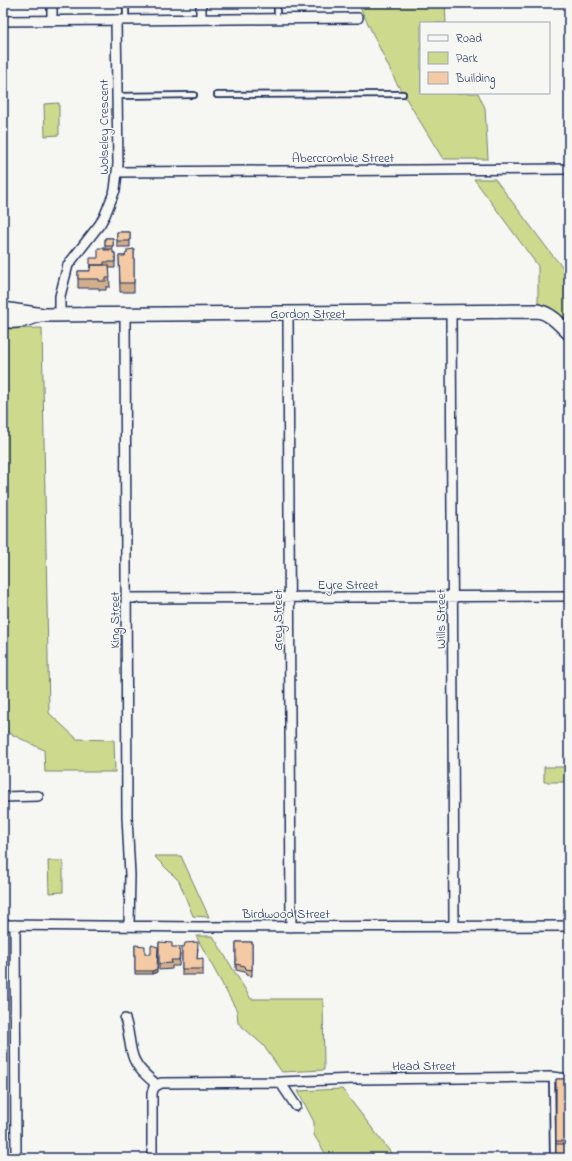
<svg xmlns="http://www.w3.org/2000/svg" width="572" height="1161" viewBox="0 0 572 1161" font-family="'Indie Flower',sans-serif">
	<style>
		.green { fill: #cdd98c; stroke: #748475 }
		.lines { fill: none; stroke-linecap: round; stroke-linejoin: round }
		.lane-casing { stroke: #1b2f5e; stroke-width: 8 }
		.street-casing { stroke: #1b2f5e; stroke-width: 12 }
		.secondary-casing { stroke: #1b2f5e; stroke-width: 16 }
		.lane { stroke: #f6f6f2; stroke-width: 4.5 }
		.street { stroke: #f6f6f2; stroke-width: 9 }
		.secondary { stroke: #f6f6f2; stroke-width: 13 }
		.wall { fill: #d1ae8c; stroke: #1b2f5e }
		.shaded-wall { fill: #aa8d72; stroke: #1b2f5e }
		.building { fill: #f3caa3; stroke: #1b2f5e }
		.labels { text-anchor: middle; stroke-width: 3; stroke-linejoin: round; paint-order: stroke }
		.street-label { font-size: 13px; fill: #1b2f5e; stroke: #f6f6f2 }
	</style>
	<rect width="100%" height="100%" fill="#f6f6f2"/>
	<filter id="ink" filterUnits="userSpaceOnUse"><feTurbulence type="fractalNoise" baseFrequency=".025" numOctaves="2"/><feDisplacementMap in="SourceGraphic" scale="8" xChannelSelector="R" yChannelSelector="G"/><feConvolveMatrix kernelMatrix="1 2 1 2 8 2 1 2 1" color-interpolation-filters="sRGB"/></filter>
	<g filter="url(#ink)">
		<path class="green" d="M 358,3 L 445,3 L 446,23 L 421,23 L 421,93 L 478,93 L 485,108 L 488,159 L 443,159 L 396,82 Z
			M 59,103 L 59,135 L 45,136 L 44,104 Z
			M 474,179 L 495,179 L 553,256 L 569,274 L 569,322 L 564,317 L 538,306 L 538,266 Z
			M 42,328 L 49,713 L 77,739 L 114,740 L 115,772 L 45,772 L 44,750 L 3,730 L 3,673 L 8,666 L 3,657 L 3,329 Z
			M 544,767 L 569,767 L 569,782 L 544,782 Z
			M 154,856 L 181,856 L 209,917 L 193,916 L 179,881 Z
			M 48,861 L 63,861 L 63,892 L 49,893 Z
			M 196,936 L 213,936 L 251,999 L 323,999 L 324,1070 L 282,1072 L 263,1045 L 238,1023 L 237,1011 Z
			M 342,1089 L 395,1158 L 328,1158 L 314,1135 L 314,1122 L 298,1091 Z"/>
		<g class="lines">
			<g class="lane-casing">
				<path id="lane" d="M 126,3 L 126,20
					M 277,3 L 277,19
					M 217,95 L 403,94
					M 117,96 L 194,95
					M 552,1077 L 553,1158"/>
			</g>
			<g class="street-casing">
				<path id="street" d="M 201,3 L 201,19
					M 3,21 L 358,18
					M 52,21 L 52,3
					M 118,172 L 569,169
					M 451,312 L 454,926
					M 288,313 L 291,927
					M 125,314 L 127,817 L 130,875 L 129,926
					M 60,315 L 60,296 L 68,265 L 100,224 L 105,215 L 115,190 L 118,164 L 116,20
					M 127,598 L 569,596
					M 3,797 L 38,796
					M 3,925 L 199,927 L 569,926
					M 15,925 L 16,1158
					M 125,1019 C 129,1030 129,1042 132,1053 C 135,1067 147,1076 157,1085
					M 280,1082 L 296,1106
					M 152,1158 L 152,1093 L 154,1087 L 161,1083 L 280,1082 L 355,1079 L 552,1077 L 569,1079"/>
			</g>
			<g class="secondary-casing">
				<path id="secondary" d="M 3,309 L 43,315 L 538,311 C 552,314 559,324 569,333
					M 3,320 C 15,323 25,320 37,316"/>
			</g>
			<use href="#lane" class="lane"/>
			<use href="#street" class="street"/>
			<use href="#secondary" class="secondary"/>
		</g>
		<path class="wall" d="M 117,232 L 130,232 L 130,247 L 117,247 Z
			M 105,238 L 113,238 L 113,249 L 105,249 Z
			M 134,249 L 134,292 L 120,292 L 119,256 L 125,256 Z
			M 104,250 L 115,253 L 115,268 L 109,268 L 110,287 L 106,287 L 106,290 L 99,290 L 99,288 L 78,288 L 78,271 L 90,271 L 98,258 Z
			M 159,942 L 172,947 L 180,954 L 179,966 L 172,966 L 172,969 L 159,970 Z
			M 236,942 L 252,942 L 252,976 L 246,975 L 245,972 L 236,970 Z
			M 135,945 L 157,972 L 152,974 L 135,974 Z
			M 182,947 L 198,948 L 197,959 L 203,969 L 203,975 L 182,975 Z
			M 556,1079 L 569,1079 L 569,1158 L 556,1158 Z"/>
		<path class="shaded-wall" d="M 158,947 L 157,972 L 152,974 L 152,971 Z"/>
		<path class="building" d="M 117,232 L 130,232 L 130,241 L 117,241 Z
			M 105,238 L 113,238 L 113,246 L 105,246 Z
			M 98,248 L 104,248 L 104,250 L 113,250 L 113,253 L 115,253 L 115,262 L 104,262 L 104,265 L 90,265 L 90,268 L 90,258 L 98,258 Z
			M 134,249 L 134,283 L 120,283 L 119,256 L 125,256 L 126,253 L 127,253 L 127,250 Z
			M 90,265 L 109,265 L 110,278 L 106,278 L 106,281 L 99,281 L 99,279 L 78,279 L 78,271 L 90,271 Z
			M 159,942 L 172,943 L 172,947 L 180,947 L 179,960 L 171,960 L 172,963 L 159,964 Z
			M 198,942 L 197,959 L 203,958 L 203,969 L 182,969 L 182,947 L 184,947 L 185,943 Z
			M 236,942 L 252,942 L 252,970 L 246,969 L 245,966 L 236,964 Z
			M 135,945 L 145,946 L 145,954 L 151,954 L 151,945 L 158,947 L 157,969 L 152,971 L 135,971 Z
			M 556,1079 L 569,1079 L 569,1141 L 556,1141 Z
			M 556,1144 L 569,1144 L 569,1158 L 556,1158 Z"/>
	</g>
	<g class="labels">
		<g class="street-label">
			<text transform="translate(103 127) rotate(-90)" y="5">Wolseley Crescent</text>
			<text x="343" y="162">Abercrombie Street</text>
			<text x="308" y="318">Gordon Street</text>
			<text x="348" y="589">Eyre Street</text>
			<text transform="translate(440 619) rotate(-90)" y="5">Wills Street</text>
			<text transform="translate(114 620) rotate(-90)" y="5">King Street</text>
			<text transform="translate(277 620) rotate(-90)" y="5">Grey Street</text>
			<text x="286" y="918">Birdwood Street</text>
			<text x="424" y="1070">Head Street</text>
		</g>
	</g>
	<rect width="572" height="1161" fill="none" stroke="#f6f6f2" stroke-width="16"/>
	<rect x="8" y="8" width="556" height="1145" fill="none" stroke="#1b2f5e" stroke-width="1.5" filter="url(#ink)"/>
	<rect x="420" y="22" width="130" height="72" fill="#f6f6f2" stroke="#9ea6b7"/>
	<rect x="428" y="35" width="20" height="6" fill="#f6f6f2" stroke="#9ea6b7"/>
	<text x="456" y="42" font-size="12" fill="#1b2f5e">Road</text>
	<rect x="428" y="52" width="20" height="12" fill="#cdd98c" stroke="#9ea6b7"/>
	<text x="456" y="62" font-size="12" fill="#1b2f5e">Park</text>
	<rect x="428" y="72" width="20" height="12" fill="#f3caa3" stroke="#9ea6b7"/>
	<text x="456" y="82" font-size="12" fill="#1b2f5e">Building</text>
</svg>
